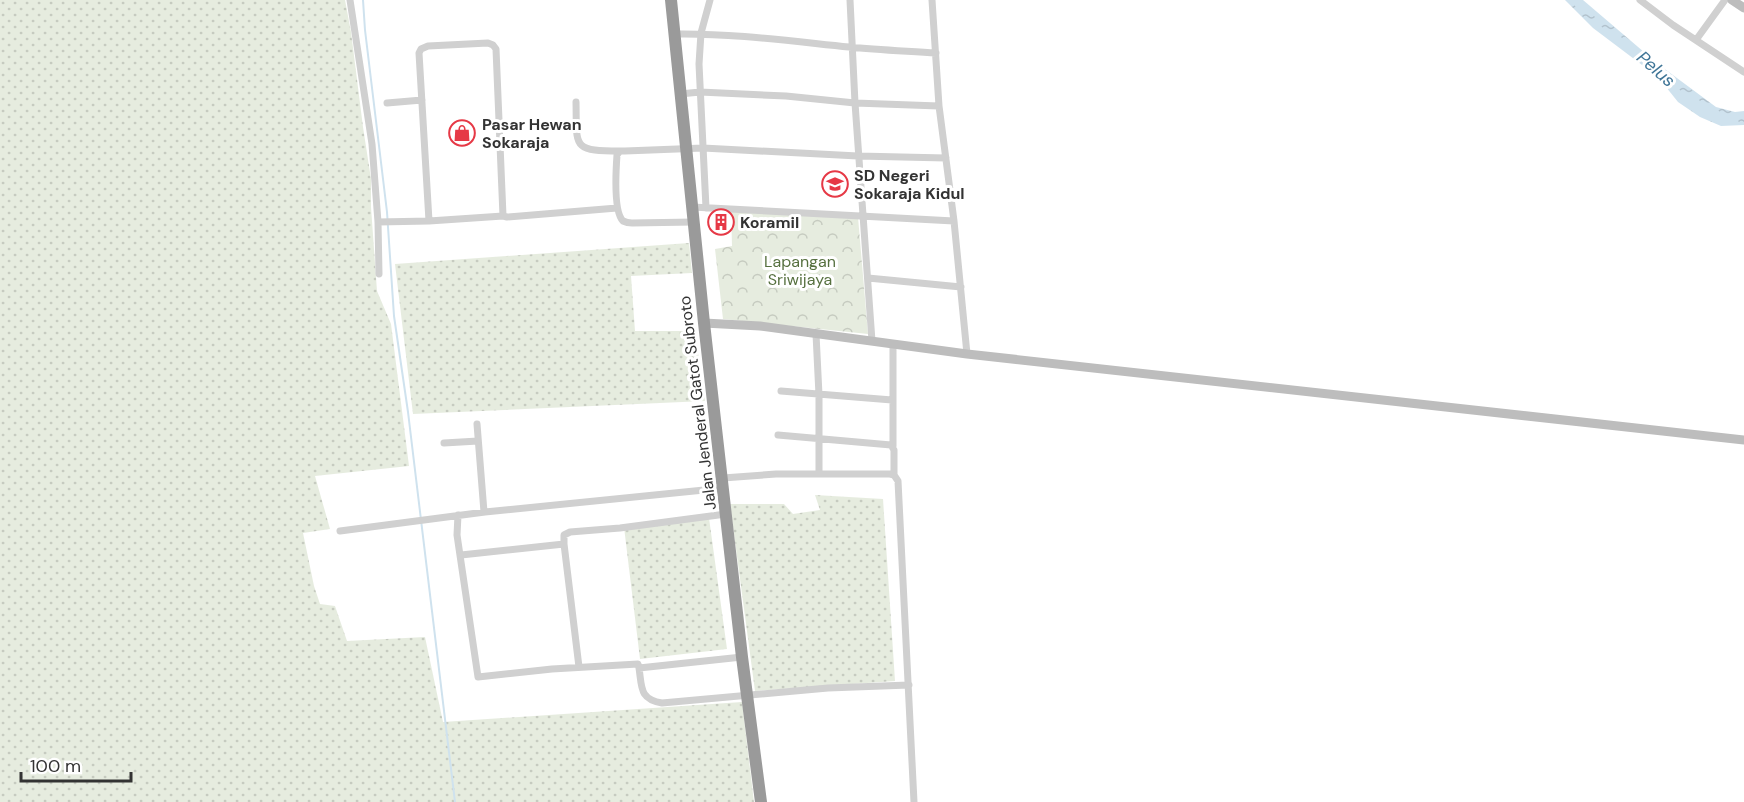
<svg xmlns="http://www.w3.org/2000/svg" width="1744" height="802" viewBox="0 0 1744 802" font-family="'DM Sans',sans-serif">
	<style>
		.grass { fill: url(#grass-dots) }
		.forest { fill: url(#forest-crowns) }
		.water { fill: url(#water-ripples) }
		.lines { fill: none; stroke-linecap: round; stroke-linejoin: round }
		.stream { stroke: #cfe2ee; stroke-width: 2 }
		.street { stroke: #d0d0d0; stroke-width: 7 }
		.secondary { stroke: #bdbdbd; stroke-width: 9 }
		.highway { stroke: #9a9a9a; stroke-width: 12 }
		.labels { text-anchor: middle; stroke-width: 6; stroke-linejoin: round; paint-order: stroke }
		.poi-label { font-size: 16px; font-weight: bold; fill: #333; stroke: #fff; text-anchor: start }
		.park-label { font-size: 16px; fill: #56703f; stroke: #fff }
		.street-label { font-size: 16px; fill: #333; stroke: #fff }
		.water-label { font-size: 18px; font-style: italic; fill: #3f7597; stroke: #fff }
	</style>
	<defs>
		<pattern id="grass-dots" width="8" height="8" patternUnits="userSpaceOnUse" patternTransform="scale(1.5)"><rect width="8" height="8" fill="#e6ecdf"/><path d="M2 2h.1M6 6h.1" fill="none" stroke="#c6cbc0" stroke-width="1.8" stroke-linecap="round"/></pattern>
		<pattern id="forest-crowns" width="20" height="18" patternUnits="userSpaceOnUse" patternTransform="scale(1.5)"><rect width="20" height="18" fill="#e6ecdf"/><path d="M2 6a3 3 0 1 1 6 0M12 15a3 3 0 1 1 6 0" fill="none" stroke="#c6cbc0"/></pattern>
		<pattern id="water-ripples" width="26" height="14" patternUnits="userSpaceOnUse" patternTransform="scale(1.5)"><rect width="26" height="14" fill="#cfe2ee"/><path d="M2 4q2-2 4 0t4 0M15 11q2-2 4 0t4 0" fill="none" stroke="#b2c2cd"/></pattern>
	</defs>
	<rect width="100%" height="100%" fill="#fff"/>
	<path class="grass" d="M 0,0 L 345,0 L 351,32 L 363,127 L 371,179 L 371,207 L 377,291 L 391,324 L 409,466 L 315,476 L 330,529 L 303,533 L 314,586 L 320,604 L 335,606 L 347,641 L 425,637 L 443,722 L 742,702 L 754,802 L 0,802 Z
		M 689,243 L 692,273 L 631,276 L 635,331 L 695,331 L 705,401 L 413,414 L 395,264 Z
		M 815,495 L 883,499 L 895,681 L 755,691 L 730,504 L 784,504 L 793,514 L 820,510 Z
		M 709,518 L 727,649 L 640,659 L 624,527 Z"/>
	<path class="forest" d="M 731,208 L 858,217 L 868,334 L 723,319 L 715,249 L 732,246 Z"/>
	<path class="water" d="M 1565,0 L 1583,0 L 1658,64 L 1716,107 L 1735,112 L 1744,111 L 1744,125 L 1721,126 L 1700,117 L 1678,102 L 1658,77 L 1593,28 Z"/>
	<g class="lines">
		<path class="stream" d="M 363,0 L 365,30 L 387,212 L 394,316 L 408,412 L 455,802"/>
		<path class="street" d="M 350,0 L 372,144 L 378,222 L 379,274
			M 850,0 L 855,103 L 939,106 L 954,221 L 967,354
			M 932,0 L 939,106
			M 1640,0 L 1673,25 L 1744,72
			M 674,34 C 732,33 790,41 849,47 C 878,50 907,51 936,53
			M 1696,40 L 1725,0
			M 680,94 L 700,92 L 786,96 L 855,103 L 872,341
			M 576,102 C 577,147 571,151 620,151
			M 387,103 L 422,100
			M 692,207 L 954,221
			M 706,208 L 699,64 L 701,33 L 710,0
			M 429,221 L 419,53 L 421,49 L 428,46 L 488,43 L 493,45 L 496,49 L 503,216
			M 378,222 L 429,221 L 503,216 L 507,217 L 617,208
			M 694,222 L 632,223 C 628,223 627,223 623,221 C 613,211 616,169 617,155 L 620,151 L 625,151 L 703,148 L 858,156 L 946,158
			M 868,278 L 961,287
			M 816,334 L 819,395 L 819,473
			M 781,391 L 892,400
			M 477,424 L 484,512
			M 778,435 L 891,445 L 894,450 L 894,475
			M 444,443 L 478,441
			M 893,446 L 893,345
			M 723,478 L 776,474 L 890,474 L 894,475 L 898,481 L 914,802
			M 458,515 L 457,535 L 478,677 L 552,669 L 638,664 L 639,668 L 742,657
			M 340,531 L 485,512 L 724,488
			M 564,544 L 579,667
			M 461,555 L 564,544 L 564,535 L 570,532 L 620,528 L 726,514
			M 639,668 C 642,687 639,699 662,703 L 828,688 L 909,685"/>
		<path class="secondary" d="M 1732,0 L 1744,8
			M 704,323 L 760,326 L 967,354 L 1744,440"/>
		<path class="highway" d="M 671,0 L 704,323 L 742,657 L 761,802"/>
	</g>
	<defs>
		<g id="shop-ring" transform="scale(1.35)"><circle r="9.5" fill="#fff" stroke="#e63946" stroke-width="1.5"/><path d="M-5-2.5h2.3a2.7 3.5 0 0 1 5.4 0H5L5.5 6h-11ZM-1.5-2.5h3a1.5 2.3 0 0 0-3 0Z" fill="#e63946"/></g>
		<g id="school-ring" transform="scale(1.35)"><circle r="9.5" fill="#fff" stroke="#e63946" stroke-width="1.5"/><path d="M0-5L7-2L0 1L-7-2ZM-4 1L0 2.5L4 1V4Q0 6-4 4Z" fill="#e63946"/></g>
		<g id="building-ring" transform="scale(1.35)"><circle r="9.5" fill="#fff" stroke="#e63946" stroke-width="1.5"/><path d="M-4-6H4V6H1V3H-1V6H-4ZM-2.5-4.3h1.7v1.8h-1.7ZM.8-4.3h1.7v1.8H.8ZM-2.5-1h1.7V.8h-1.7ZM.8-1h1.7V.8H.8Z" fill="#e63946"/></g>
	</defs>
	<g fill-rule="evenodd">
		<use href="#shop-ring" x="462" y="133"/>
		<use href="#school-ring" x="835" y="184"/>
		<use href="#building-ring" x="721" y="222"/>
	</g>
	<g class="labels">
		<g class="poi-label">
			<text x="482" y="130">Pasar Hewan<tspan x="482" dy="18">Sokaraja</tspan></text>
			<text x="854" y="181">SD Negeri<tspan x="854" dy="18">Sokaraja Kidul</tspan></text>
			<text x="740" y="228">Koramil</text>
		</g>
		<g class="park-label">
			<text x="800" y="267">Lapangan<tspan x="800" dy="18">Sriwijaya</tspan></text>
		</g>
		<g class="street-label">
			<text transform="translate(697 403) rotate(-97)" y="6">Jalan Jenderal Gatot Subroto</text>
		</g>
		<g class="water-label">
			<text transform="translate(1656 69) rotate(41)" y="6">Pelus</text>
		</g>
	</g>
	<path d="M21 772v9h110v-9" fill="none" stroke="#333333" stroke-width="3"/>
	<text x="30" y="772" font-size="18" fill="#333333" stroke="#ffffff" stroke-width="4.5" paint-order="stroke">100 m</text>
</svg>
